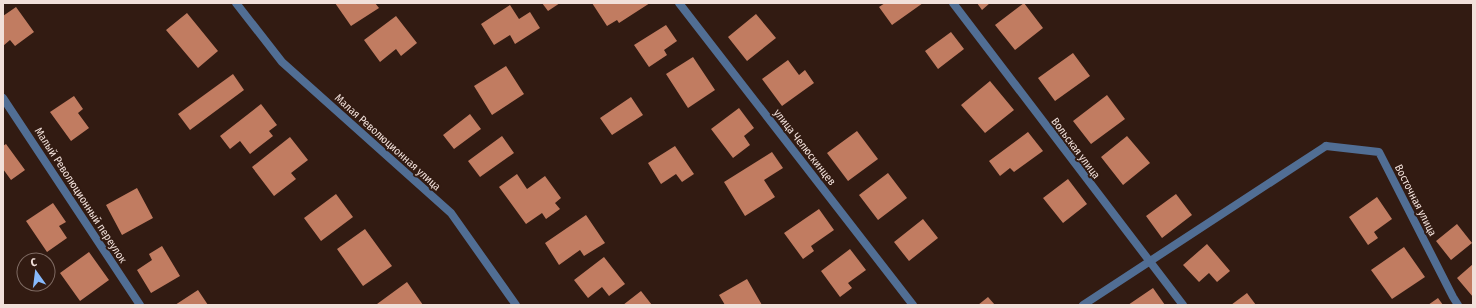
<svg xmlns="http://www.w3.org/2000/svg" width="1476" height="308" viewBox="0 0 1476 308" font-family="'Fira Sans Condensed',sans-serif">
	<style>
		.building { fill: #c17c61 }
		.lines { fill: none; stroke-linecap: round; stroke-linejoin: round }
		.lane { stroke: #516e94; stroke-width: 8 }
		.street { stroke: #516e94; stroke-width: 8 }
		.labels { text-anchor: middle; stroke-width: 4; stroke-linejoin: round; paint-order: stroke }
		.street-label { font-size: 11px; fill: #f1e0da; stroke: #321b12 }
	</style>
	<rect width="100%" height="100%" fill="#321b12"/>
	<path class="building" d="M 335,3 L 375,3 L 379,8 L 351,26 Z
		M 542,3 L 560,3 L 548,11 Z
		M 592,3 L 650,3 L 619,23 L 617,20 L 607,26 Z
		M 885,3 L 923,3 L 892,25 L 879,7 Z
		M 977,3 L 990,3 L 982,10 Z
		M 1024,3 L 1043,28 L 1015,50 L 995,25 Z
		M 510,5 L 519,19 L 530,12 L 540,28 L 515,44 L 510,35 L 494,45 L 481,24 Z
		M 16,7 L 34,32 L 15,46 L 10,40 L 3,46 L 3,16 Z
		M 187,13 L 218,51 L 198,68 L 166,30 Z
		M 756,14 L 776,38 L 747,61 L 728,37 Z
		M 396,16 L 417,43 L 401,56 L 396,49 L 380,62 L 364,40 Z
		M 666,25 L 677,41 L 664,50 L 667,55 L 649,67 L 634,45 Z
		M 951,32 L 964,49 L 938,69 L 925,51 Z
		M 1073,53 L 1090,76 L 1055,101 L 1038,78 Z
		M 693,57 L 715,90 L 688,108 L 666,74 Z
		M 788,60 L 799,75 L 805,70 L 814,83 L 782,106 L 762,79 Z
		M 506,66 L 524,94 L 492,115 L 474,86 Z
		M 233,74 L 244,90 L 190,130 L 178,114 Z
		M 990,81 L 1014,110 L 985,133 L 961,105 Z
		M 1107,95 L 1125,119 L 1091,144 L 1073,121 Z
		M 74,96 L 83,109 L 78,113 L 89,128 L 71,141 L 50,112 Z
		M 631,97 L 643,115 L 612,135 L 600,118 Z
		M 261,104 L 277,125 L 269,131 L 273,136 L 250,154 L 240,141 L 230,149 L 220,136 Z
		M 739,108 L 754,128 L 744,136 L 750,145 L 733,158 L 711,129 Z
		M 470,114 L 481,129 L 454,149 L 443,135 Z
		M 857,131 L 878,159 L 848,181 L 827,153 Z
		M 1028,132 L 1043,151 L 1014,172 L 1010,168 L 1000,176 L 989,161 Z
		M 502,136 L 514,153 L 480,177 L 468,161 Z
		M 1127,136 L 1150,163 L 1123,185 L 1101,157 Z
		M 290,137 L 308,160 L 291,173 L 296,179 L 274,196 L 252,167 Z
		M 6,144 L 25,170 L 11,180 L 3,169 L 3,146 Z
		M 675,146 L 694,174 L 682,182 L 676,174 L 661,184 L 648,163 Z
		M 772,152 L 783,168 L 764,180 L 775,197 L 745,216 L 724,182 Z
		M 888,173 L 907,198 L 878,220 L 859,195 Z
		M 517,174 L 527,189 L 545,176 L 561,198 L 555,203 L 560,209 L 546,219 L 542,213 L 526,224 L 499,187 Z
		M 1068,179 L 1087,204 L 1063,223 L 1043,198 Z
		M 137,188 L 153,218 L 122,235 L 106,205 Z
		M 336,194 L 353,217 L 321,241 L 304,218 Z
		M 1176,194 L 1192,215 L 1162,238 L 1146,216 Z
		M 1377,197 L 1392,219 L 1374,232 L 1378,238 L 1368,245 L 1349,217 Z
		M 53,203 L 66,222 L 59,226 L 67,238 L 47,252 L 26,221 Z
		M 819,209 L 834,230 L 811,246 L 814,251 L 803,259 L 784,233 Z
		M 586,215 L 605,243 L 584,256 L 580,250 L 559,265 L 545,243 Z
		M 923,219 L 938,238 L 909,261 L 894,242 Z
		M 1457,224 L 1472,243 L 1451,260 L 1436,241 Z
		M 365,229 L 392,266 L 363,286 L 337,249 Z
		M 1207,244 L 1230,271 L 1217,282 L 1209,273 L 1199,282 L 1183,265 Z
		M 162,246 L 180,276 L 151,293 L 137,270 L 152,260 L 149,254 Z
		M 1404,247 L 1425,277 L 1392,299 L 1371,270 Z
		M 850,249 L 866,270 L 848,283 L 852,288 L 840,297 L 821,271 Z
		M 89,252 L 109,280 L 80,301 L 60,273 Z
		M 604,257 L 625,284 L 609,296 L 602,287 L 588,298 L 574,280 Z
		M 1473,264 L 1473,297 L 1457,278 Z
		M 747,279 L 762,305 L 725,305 L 719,295 Z
		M 407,282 L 423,305 L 378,305 L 377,304 Z
		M 1153,288 L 1165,305 L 1128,305 Z
		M 198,290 L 208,305 L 175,305 Z
		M 641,291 L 652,305 L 623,305 Z
		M 1247,293 L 1256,305 L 1231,305 Z
		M 988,297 L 995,305 L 978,305 Z
		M 1438,298 L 1443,305 L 1428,305 Z"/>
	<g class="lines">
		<path class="lane" d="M 1083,305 L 1326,146"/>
		<path class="street" d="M 236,3 L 282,62 L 451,213 L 516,305
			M 679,3 L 913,305
			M 953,3 L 1183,305
			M 3,98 L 140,305
			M 1326,146 L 1379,152 L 1453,297 L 1458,305"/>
	</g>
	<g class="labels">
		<g class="street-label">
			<text transform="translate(388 142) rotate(42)" y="4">Малая Революционная улица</text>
			<text transform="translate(805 147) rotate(52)" y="4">улица Челюскинцев</text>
			<text transform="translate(1076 148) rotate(53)" y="4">Вольская улица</text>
			<text transform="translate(81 195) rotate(57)" y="4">Малый Революционный переулок</text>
			<text transform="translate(1416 200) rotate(63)" y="4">Восточная улица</text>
		</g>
	</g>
	<rect width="1476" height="308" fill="none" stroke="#f1e0da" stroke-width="8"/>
	<g transform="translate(36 272) rotate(346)"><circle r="19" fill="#321b12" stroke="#7e6a62"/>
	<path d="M0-3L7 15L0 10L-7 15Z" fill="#88bafc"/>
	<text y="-6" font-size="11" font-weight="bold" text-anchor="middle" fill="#f1e0da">С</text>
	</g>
</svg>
